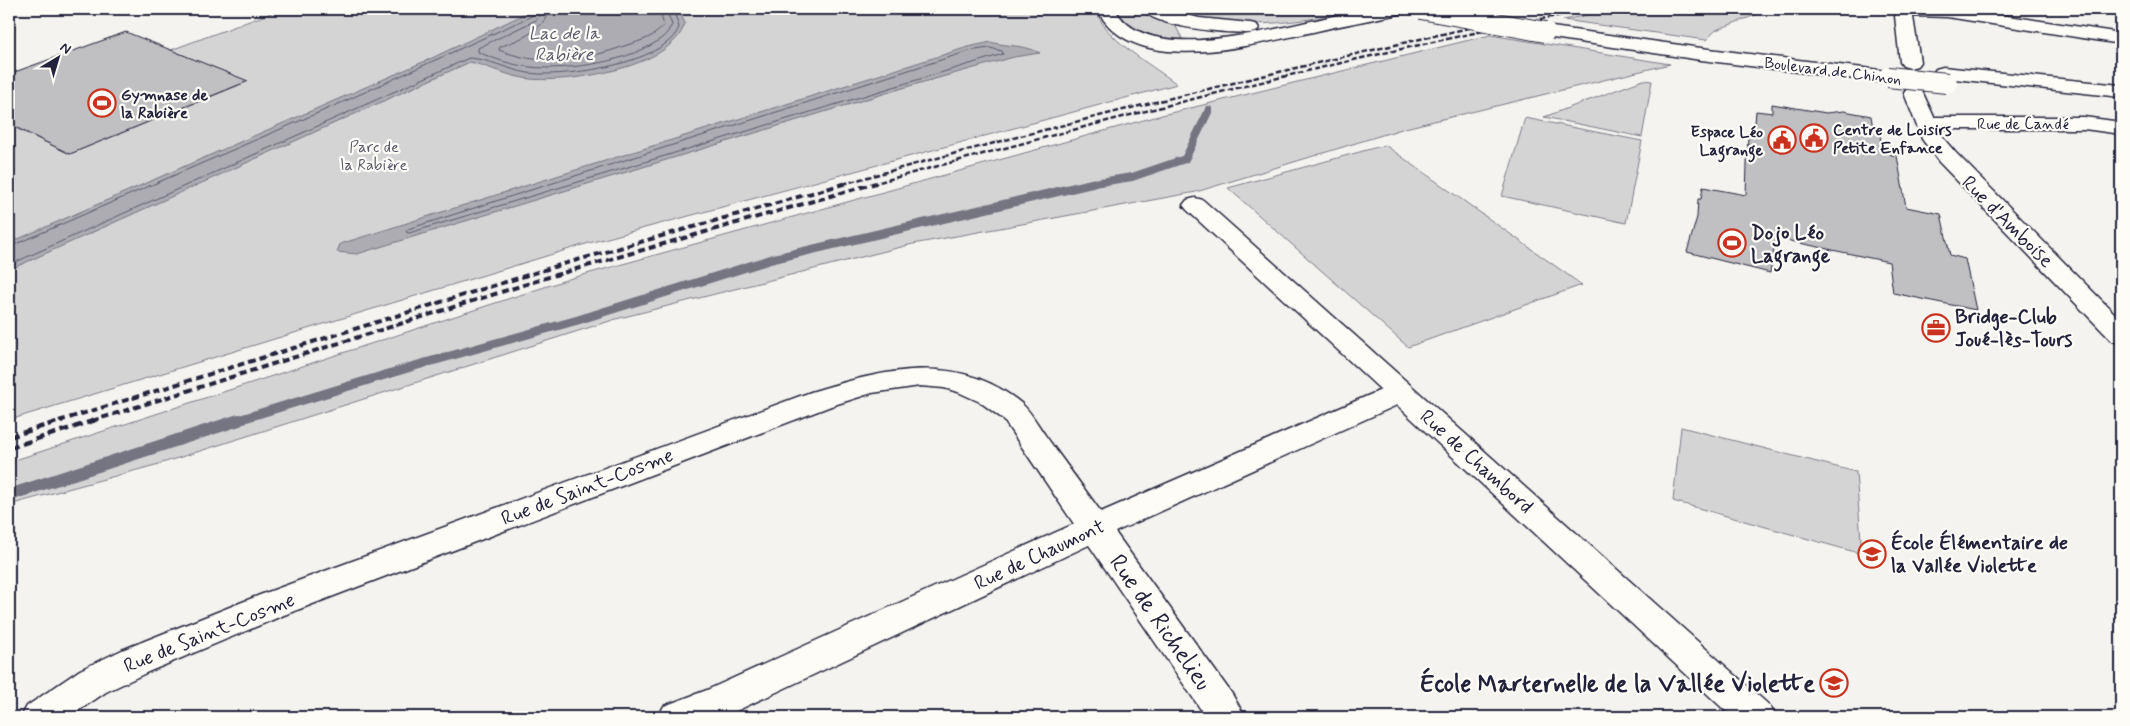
<svg xmlns="http://www.w3.org/2000/svg" width="2130" height="726" viewBox="0 0 2130 726" font-family="Mynerve,sans-serif">
	<style>
		.green { fill: #d5d4d5; stroke: #7c7b88 }
		.water { fill: #acacb2; stroke: #757582 }
		.lines { fill: none; stroke-linecap: round; stroke-linejoin: round }
		.shore { stroke: #59596b; stroke-width: 1 }
		.stream-far2 { stroke: #757582; stroke-width: 8 }
		.stream-far1 { stroke: #757582; stroke-width: 9 }
		.stream { stroke: #757582; stroke-width: 12 }
		.building { fill: #c0bfc2; stroke: #22223b }
		.minor-casing { stroke: #22223b; stroke-width: 3 }
		.major-casing { stroke: #22223b; stroke-width: 3 }
		.minor { fill: #fdfcf7; fill-rule: evenodd }
		.major { fill: #fdfcf7; fill-rule: evenodd }
		.rail-far2 { stroke: #22223b; stroke-width: 2.5; stroke-dasharray: 5.5 2.5; stroke-linecap: butt }
		.rail-far1 { stroke: #22223b; stroke-width: 4; stroke-dasharray: 7 4; stroke-linecap: butt }
		.rail { stroke: #22223b; stroke-width: 4.5; stroke-dasharray: 9 4.5; stroke-linecap: butt }
		.major-bridge-casing { stroke: #22223b; stroke-width: 22; stroke-linecap: butt }
		.major-bridge { stroke: #fdfcf7; stroke-width: 20 }
		.labels { text-anchor: middle; stroke-width: 4.5; stroke-linejoin: round; paint-order: stroke }
		.far-street-label { font-size: 16px; fill: #22223b; stroke: #fdfcf7 }
		.far-poi-label { font-size: 16px; font-weight: bold; fill: #22223b; stroke: #fdfcf7; text-anchor: start }
		.far-park-label { font-size: 16px; fill: #585769; stroke: #fdfcf7 }
		.far-water-label { font-size: 18px; font-style: italic; fill: #59596b; stroke: #fdfcf7 }
		.street-label { font-size: 20px; fill: #22223b; stroke: #fdfcf7 }
		.poi-label { font-size: 20px; font-weight: bold; fill: #22223b; stroke: #fdfcf7; text-anchor: start }
		.near-street-label { font-size: 24px; fill: #22223b; stroke: #fdfcf7 }
		.near-poi-label { font-size: 24px; font-weight: bold; fill: #22223b; stroke: #fdfcf7; text-anchor: end }
	</style>
	<rect width="100%" height="100%" fill="#f4f3ef"/>
	<filter id="ink" filterUnits="userSpaceOnUse"><feTurbulence type="fractalNoise" baseFrequency=".02" numOctaves="2"/><feDisplacementMap in="SourceGraphic" scale="10" xChannelSelector="R" yChannelSelector="G"/><feConvolveMatrix kernelMatrix="1 2 1 2 8 2 1 2 1" color-interpolation-filters="sRGB"/></filter>
	<g filter="url(#ink)">
		<path class="green" d="M 282,9 L 1096,9 C 1102,38 1153,66 1177,84 L 589,243 L 9,420 L 9,128 L 13,127 L 70,154 L 247,82 L 171,50 Z
			M 1114,9 L 1140,9 L 1176,27 L 1182,38 L 1179,42 C 1157,45 1125,28 1114,9 Z
			M 1165,9 L 1365,9 C 1300,22 1230,35 1165,9 Z
			M 1617,9 L 1771,9 L 1716,30 L 1706,40 L 1563,20 Z
			M 1490,35 L 1670,64 L 1405,128 L 1196,192 L 913,244 L 616,319 L 159,464 L 9,505 L 9,462 L 572,278 L 1162,115 Z
			M 1643,80 L 1652,81 L 1642,137 L 1544,117 Z
			M 1525,118 L 1642,141 L 1626,223 L 1502,196 Z
			M 1385,145 L 1582,285 L 1408,347 L 1228,188 Z
			M 1681,427 L 1856,472 L 1862,554 L 1673,501 Z"/>
		<path class="water" d="M 535,9 L 675,9 L 679,11 L 685,23 C 673,68 569,83 530,79 C 510,77 490,67 470,62 L 9,270 L 9,243 L 432,58 Z
			M 991,42 C 1007,47 1024,44 1040,53 L 1014,57 L 913,85 L 357,254 L 337,252 L 340,244 L 968,47 Z"/>
		<g class="lines">
			<path class="shore" d="M 542,9 L 540,16 L 536,20 L 478,48 L 478,52 C 494,59 512,65 530,67 C 567,71 633,62 663,37 C 667,34 669,29 672,25 L 666,9
				M 549,9 C 544,32 519,39 500,47 L 499,50 C 542,67 584,61 627,45 C 641,41 655,37 664,25 L 659,9
				M 990,48 L 1002,51 L 1003,54 L 409,233 L 406,232 L 408,229 L 969,51 Z
				M 9,247 L 343,102 L 532,16 L 535,9
				M 9,265 L 469,58 C 490,59 508,70 528,73 C 562,78 666,64 679,27 L 673,9"/>
			<path class="stream-far2" d="M 1088,184 L 1132,177 L 1185,159 L 1209,110"/>
			<path class="stream-far1" d="M 235,421 L 411,367 L 578,320 L 772,259 L 1094,183"/>
			<path class="stream" d="M 9,495 L 239,420"/>
		</g>
		<path class="building" d="M 126,32 L 248,81 L 70,154 L 9,124 L 9,74 Z
			M 1772,104 L 1826,113 L 1844,111 L 1871,116 L 1873,128 L 1879,129 L 1881,141 L 1889,143 L 1891,155 L 1897,156 L 1906,207 L 1941,214 L 1950,255 L 1965,259 L 1976,310 L 1893,293 L 1889,262 L 1776,238 L 1770,273 L 1687,252 L 1697,217 L 1698,199 L 1701,199 L 1703,187 L 1746,195 L 1748,134 L 1754,135 L 1756,111 L 1772,113 Z"/>
		<g class="lines">
			<g class="minor-casing">
				<path id="minor" d="M 1902,9 L 1961,9 L 2121,33 L 2121,44 L 1947,17 L 1915,16 L 1913,17 L 1920,62 L 1917,66 L 1910,68 L 1903,66 L 1900,62 L 1895,16 Z
					M 1914,87 L 1921,89 L 1934,117 L 2084,117 L 2121,122 L 2121,134 L 2084,129 L 1939,129 L 1943,138 L 1955,152 L 2121,320 L 2121,343 L 2112,341 L 1939,162 L 1922,139 L 1904,93 L 1907,89 Z
					M 1195,198 L 1203,200 L 1770,706 L 1776,717 L 1732,717 L 1397,405 L 1115,532 L 1232,694 L 1245,717 L 1206,717 L 1089,545 L 732,713 L 721,717 L 658,717 L 664,706 L 707,690 L 1074,524 L 1003,419 L 980,402 L 958,392 L 944,388 L 920,386 L 872,393 L 831,406 L 284,615 L 148,672 L 106,692 L 69,717 L 21,717 L 27,706 L 80,670 L 122,650 L 260,595 L 811,392 C 883,370 958,350 1022,404 C 1031,412 1038,425 1045,435 C 1063,460 1082,486 1101,512 L 1381,390 L 1187,210 L 1183,205 L 1187,200 Z"/>
			</g>
			<g class="major-casing">
				<path id="major" d="M 1097,9 L 1115,9 C 1151,77 1314,14 1373,9 C 1384,8 1397,8 1408,9 L 1405,13 L 1399,14 C 1370,20 1341,25 1313,32 C 1254,44 1132,80 1097,9 Z
					M 1142,9 L 1165,9 L 1199,18 L 1250,23 L 1256,24 L 1259,28 L 1256,32 L 1250,33 C 1227,33 1155,28 1142,9 Z
					M 1545,26 L 1701,48 L 1888,71 L 1895,73 L 1898,77 L 1895,81 L 1888,83 L 1701,60 L 1539,36 L 1536,32 L 1539,28 Z
					M 1943,67 L 2121,85 L 2121,97 L 1936,77 L 1933,73 L 1936,69 Z"/>
			</g>
			<use href="#minor" class="minor"/>
			<use href="#major" class="major"/>
			<path class="rail-far2" d="M 843,184 C 1057,124 1274,72 1491,23
				M 872,184 C 1110,119 1349,56 1592,9"/>
			<path class="rail-far1" d="M 59,421 L 560,265 L 847,183
				M 92,421 L 552,276 L 876,183"/>
			<path class="rail" d="M 9,437 L 63,420
				M 9,448 L 96,420"/>
			<g class="major-bridge-casing">
				<path id="major-bridge" d="M 1421,9 L 1545,32
					M 1888,77 L 1947,83"/>
			</g>
			<use href="#major-bridge" class="major-bridge"/>
		</g>
	</g>
	<defs>
		<g id="stadium-ring" transform="scale(1.4375)"><circle r="9.5" fill="#fdfcf7" stroke="#c8321e" stroke-width="1.5"/><path d="M0-5a6.5 5 0 1 0 0 10a6.5 5 0 1 0 0-10ZM-3.5-1.8h7v3.6h-7Z" fill="#c8321e"/></g>
		<g id="civic-ring" transform="scale(1.4375)"><circle r="9.5" fill="#fdfcf7" stroke="#c8321e" stroke-width="1.5"/><path d="M-.6-6.5H3V-4.5H.6V-3L4-1V1h2V6H-6V1h2V-1L-.6-3ZM-1.2 2.5V6h2.4V2.5Z" fill="#c8321e"/></g>
		<g id="office-ring" transform="scale(1.4375)"><circle r="9.5" fill="#fdfcf7" stroke="#c8321e" stroke-width="1.5"/><path d="M-6-3h4V-5.5h4V-3h4V5H-6ZM-1-4.5V-3h2v-1.5ZM-6 0V1H6V0Z" fill="#c8321e"/></g>
		<g id="school-ring" transform="scale(1.4375)"><circle r="9.5" fill="#fdfcf7" stroke="#c8321e" stroke-width="1.5"/><path d="M0-5L7-2L0 1L-7-2ZM-4 1L0 2.5L4 1V4Q0 6-4 4Z" fill="#c8321e"/></g>
	</defs>
	<g fill-rule="evenodd">
		<use href="#stadium-ring" x="102" y="103"/>
		<use href="#civic-ring" x="1814" y="138"/>
		<use href="#civic-ring" x="1782" y="140"/>
		<use href="#stadium-ring" x="1732" y="243"/>
		<use href="#office-ring" x="1936" y="328"/>
		<use href="#school-ring" x="1872" y="554"/>
		<use href="#school-ring" x="1834" y="683"/>
	</g>
	<g class="labels">
		<g class="far-street-label">
			<text transform="translate(1833 70) rotate(7)" y="6">Boulevard de Chinon</text>
			<text x="2023" y="129">Rue de Candé</text>
		</g>
		<g class="far-poi-label">
			<text x="121" y="100">Gymnase de<tspan x="121" dy="18">la Rabière</tspan></text>
			<text x="1833" y="135">Centre de Loisirs<tspan x="1833" dy="18">Petite Enfance</tspan></text>
			<text x="1763" y="137" text-anchor="end">Espace Léo<tspan x="1763" dy="18">Lagrange</tspan></text>
		</g>
		<g class="far-park-label">
			<text x="374" y="152">Parc de<tspan x="374" dy="18">la Rabière</tspan></text>
		</g>
		<g class="far-water-label">
			<text x="564" y="39">Lac de la<tspan x="564" dy="21">Rabière</tspan></text>
		</g>
		<g class="street-label">
			<text transform="translate(2008 221) rotate(45)" y="7">Rue d'Amboise</text>
			<text transform="translate(1477 461) rotate(42)" y="7">Rue de Chambord</text>
			<text transform="translate(587 486) rotate(-21)" y="7">Rue de Saint-Cosme</text>
			<text transform="translate(1039 554) rotate(-25)" y="7">Rue de Chaumont</text>
			<text transform="translate(209 632) rotate(-22)" y="7">Rue de Saint-Cosme</text>
		</g>
		<g class="poi-label">
			<text x="1751" y="239">Dojo Léo<tspan x="1751" dy="23">Lagrange</tspan></text>
			<text x="1955" y="323">Bridge-Club<tspan x="1955" dy="23">Joué-lès-Tours</tspan></text>
			<text x="1891" y="549">École Élémentaire de<tspan x="1891" dy="23">la Vallée Violette</tspan></text>
		</g>
		<g class="near-street-label">
			<text transform="translate(1161 622) rotate(55)" y="8">Rue de Richelieu</text>
		</g>
		<g class="near-poi-label">
			<text x="1815" y="691">École Marternelle de la Vallée Violette</text>
		</g>
	</g>
	<rect width="2130" height="726" fill="none" stroke="#fdfcf7" stroke-width="30"/>
	<rect x="15" y="15" width="2100" height="696" fill="none" stroke="#22223b" stroke-width="2" filter="url(#ink)"/>
	<g transform="translate(58 58) rotate(38)" stroke="#fdfcf7" stroke-width="4" paint-order="stroke">
	<path d="M0-4L9 19L0 12L-9 19Z" fill="#22223b"/>
	<text y="-8" font-size="14" font-weight="bold" text-anchor="middle" fill="#22223b">N</text>
	</g>
</svg>
